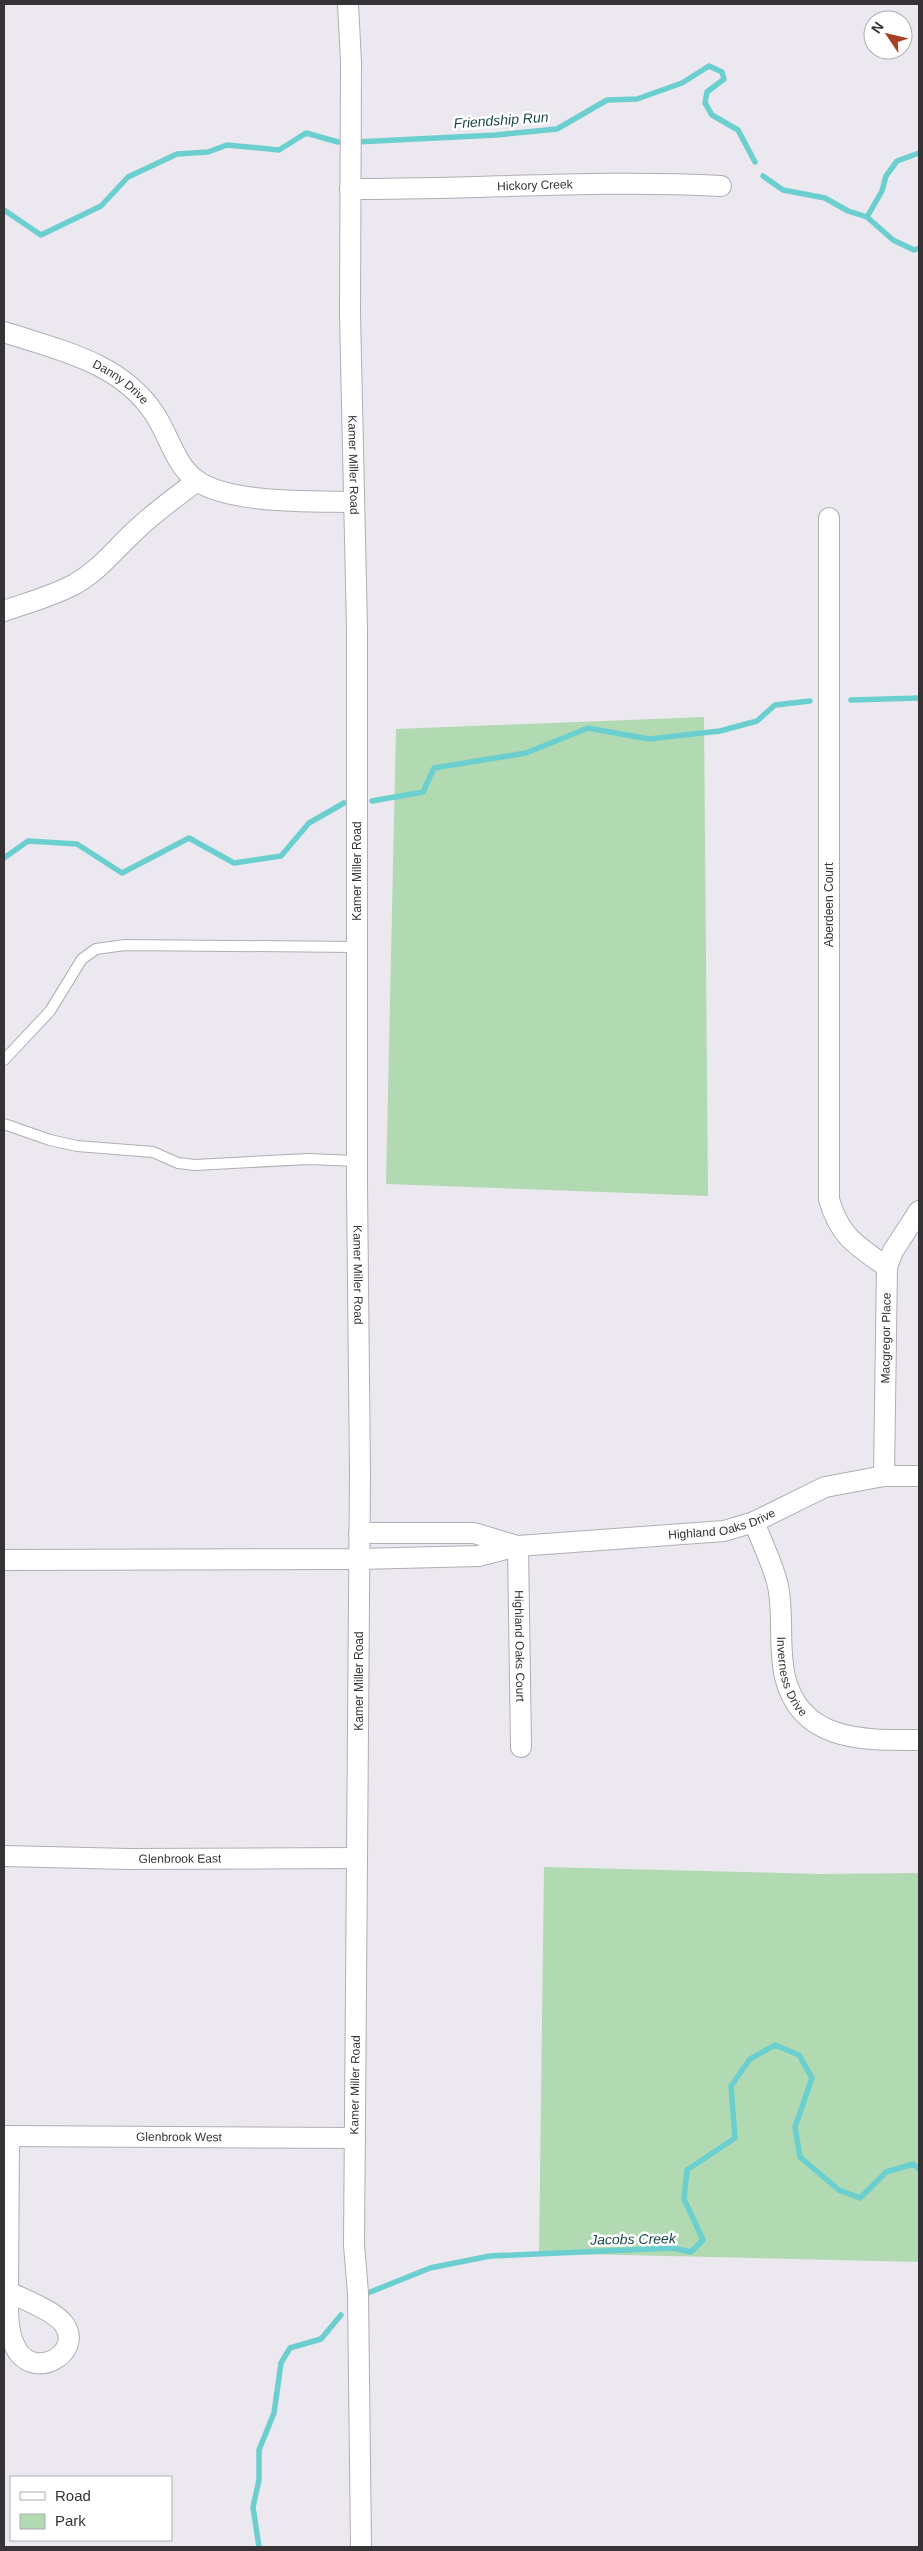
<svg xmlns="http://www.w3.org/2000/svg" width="923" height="2551" viewBox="0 0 923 2551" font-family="Helvetica,sans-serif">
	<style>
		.green { fill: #b1dab2 }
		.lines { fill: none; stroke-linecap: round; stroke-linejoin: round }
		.stream { stroke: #6ccfcf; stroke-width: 5.5 }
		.service-casing { stroke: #b1adb4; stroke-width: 12 }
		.minor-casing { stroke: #b1adb4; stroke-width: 22 }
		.service { stroke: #fff; stroke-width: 10 }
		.minor { stroke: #fff; stroke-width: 20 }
		.labels { text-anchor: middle; stroke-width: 5; stroke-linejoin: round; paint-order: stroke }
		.street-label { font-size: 12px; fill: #353336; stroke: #fff }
		.water-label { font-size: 14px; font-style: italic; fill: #194747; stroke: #fff }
	</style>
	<rect width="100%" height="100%" fill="#ece8ef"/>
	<path class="green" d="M 704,717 L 708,1196 L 386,1184 L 396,729 Z
		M 544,1867 L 821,1874 L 919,1873 L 919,2262 L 539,2253 Z"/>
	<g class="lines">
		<path class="stream" d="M 356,142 L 496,135 L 557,129 L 607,100 L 637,99 L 682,83 L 709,66 L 722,72 L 724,79 L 707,92 L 705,103 L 712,115 L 738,130 L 755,162
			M 763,176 L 783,190 L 825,198 L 848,211 L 867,217 L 893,240 L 914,250 L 919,248
			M 4,210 L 41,235 L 101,206 L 128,177 L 177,154 L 208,152 L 227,145 L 279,150 L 306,133 L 338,142
			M 867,217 L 882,191 L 886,176 L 897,161 L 919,153
			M 851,700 L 919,698
			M 372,801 L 423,792 L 434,768 L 526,753 L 588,728 L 649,739 L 720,731 L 757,721 L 775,705 L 810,701
			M 4,858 L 28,841 L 77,844 L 122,873 L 189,838 L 234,863 L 281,856 L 309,823 L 344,803
			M 368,2293 L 430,2268 L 490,2256 L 673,2248 L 691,2252 L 703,2240 L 684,2199 L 687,2170 L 735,2138 L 731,2086 L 750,2059 L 775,2045 L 799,2055 L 812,2078 L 795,2127 L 800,2157 L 839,2190 L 860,2198 L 886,2172 L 913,2164 L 919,2169
			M 259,2547 L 253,2507 L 259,2480 L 259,2450 L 274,2413 L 281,2363 L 290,2348 L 321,2339 L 341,2315"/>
		<g class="service-casing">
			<path id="service" d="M 4,1060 L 50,1011 L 82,959 L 96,949 L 125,945 L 357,947
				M 4,1124 L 50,1140 L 77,1146 L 153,1152 L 178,1163 L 195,1165 L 308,1159 L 357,1161"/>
		</g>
		<g class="minor-casing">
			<g id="minor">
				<path id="s1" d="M 348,4 L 351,62 L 350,314 L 357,629 L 357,1186 L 360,1473 L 354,2245 L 358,2293 L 361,2547"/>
				<path id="s2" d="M 350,189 C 473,190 597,179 721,186"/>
				<path id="s3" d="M 4,332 C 59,350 120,362 154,413 C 169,435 175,465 196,480 C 228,504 314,501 353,502"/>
				<path d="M 829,518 L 829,1199 C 839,1236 857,1246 887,1267"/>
				<path d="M 4,611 C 27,603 53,596 75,584 C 101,569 116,548 137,529 C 156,511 177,496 197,481"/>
				<path id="s4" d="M 884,1476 L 887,1267 L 893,1251 L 919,1211"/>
				<path id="s5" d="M 754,1522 C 762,1543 773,1564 778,1586 C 784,1616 778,1647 785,1677 C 801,1743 866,1740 919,1740"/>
				<path d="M 359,1533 L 474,1533 L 517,1546"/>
				<path id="s6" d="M 518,1546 L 521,1747"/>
				<path id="s7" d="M 4,1560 L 359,1559 L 478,1556 L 518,1546 L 724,1531 L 754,1522 L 825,1487 L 884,1476 L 919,1476"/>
				<path id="s8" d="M 4,1856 L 129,1859 L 357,1858"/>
				<path id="s9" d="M 4,2136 L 355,2138"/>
				<path d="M 8,2291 C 25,2301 52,2309 64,2324 C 85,2354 30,2384 14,2344 C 7,2329 8,2307 8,2291 Z"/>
				<path d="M 8,2291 L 9,2136"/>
			</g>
		</g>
		<use href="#service" class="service"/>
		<use href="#minor" class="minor"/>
	</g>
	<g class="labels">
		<g class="street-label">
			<text dy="4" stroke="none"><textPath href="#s2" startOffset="185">Hickory Creek</textPath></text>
			<text dy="4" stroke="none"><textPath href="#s3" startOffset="128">Danny Drive</textPath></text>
			<text dy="4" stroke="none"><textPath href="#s1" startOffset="461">Kamer Miller Road</textPath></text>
			<text transform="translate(357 871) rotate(-90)" y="4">Kamer Miller Road</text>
			<text transform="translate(829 905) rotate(-90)" y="4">Aberdeen Court</text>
			<text dy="4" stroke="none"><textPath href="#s1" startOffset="1271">Kamer Miller Road</textPath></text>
			<text dy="4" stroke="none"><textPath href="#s4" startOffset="138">Macgregor Place</textPath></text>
			<text dy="4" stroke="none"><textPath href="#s7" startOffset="721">Highland Oaks Drive</textPath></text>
			<text dy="4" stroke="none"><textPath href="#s6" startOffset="100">Highland Oaks Court</textPath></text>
			<text dy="4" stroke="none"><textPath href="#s5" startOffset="161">Inverness Drive</textPath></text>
			<text transform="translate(359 1681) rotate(-90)" y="4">Kamer Miller Road</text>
			<text dy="4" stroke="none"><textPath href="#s8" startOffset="176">Glenbrook East</textPath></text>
			<text transform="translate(355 2085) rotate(-89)" y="4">Kamer Miller Road</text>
			<text dy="4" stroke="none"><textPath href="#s9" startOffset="175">Glenbrook West</textPath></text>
		</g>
		<g class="water-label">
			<text transform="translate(501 120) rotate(-4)" y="5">Friendship Run</text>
			<text transform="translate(633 2239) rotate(-1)" y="5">Jacobs Creek</text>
		</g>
	</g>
	<rect width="923" height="2551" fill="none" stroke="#353336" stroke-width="10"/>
	<rect x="10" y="2476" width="162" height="65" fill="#ffffff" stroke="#aeadaf"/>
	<rect x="20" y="2492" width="25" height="8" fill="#ffffff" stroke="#aeadaf"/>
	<text x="55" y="2501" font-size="15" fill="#353336">Road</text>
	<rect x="20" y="2514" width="25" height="15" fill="#b1dab2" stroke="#aeadaf"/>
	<text x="55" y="2526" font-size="15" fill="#353336">Park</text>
	<g transform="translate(888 35) rotate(305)"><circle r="24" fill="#ffffff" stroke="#aeadaf"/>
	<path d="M0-4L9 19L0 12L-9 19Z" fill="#a73f22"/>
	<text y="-8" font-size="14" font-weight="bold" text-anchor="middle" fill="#353336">N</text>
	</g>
</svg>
